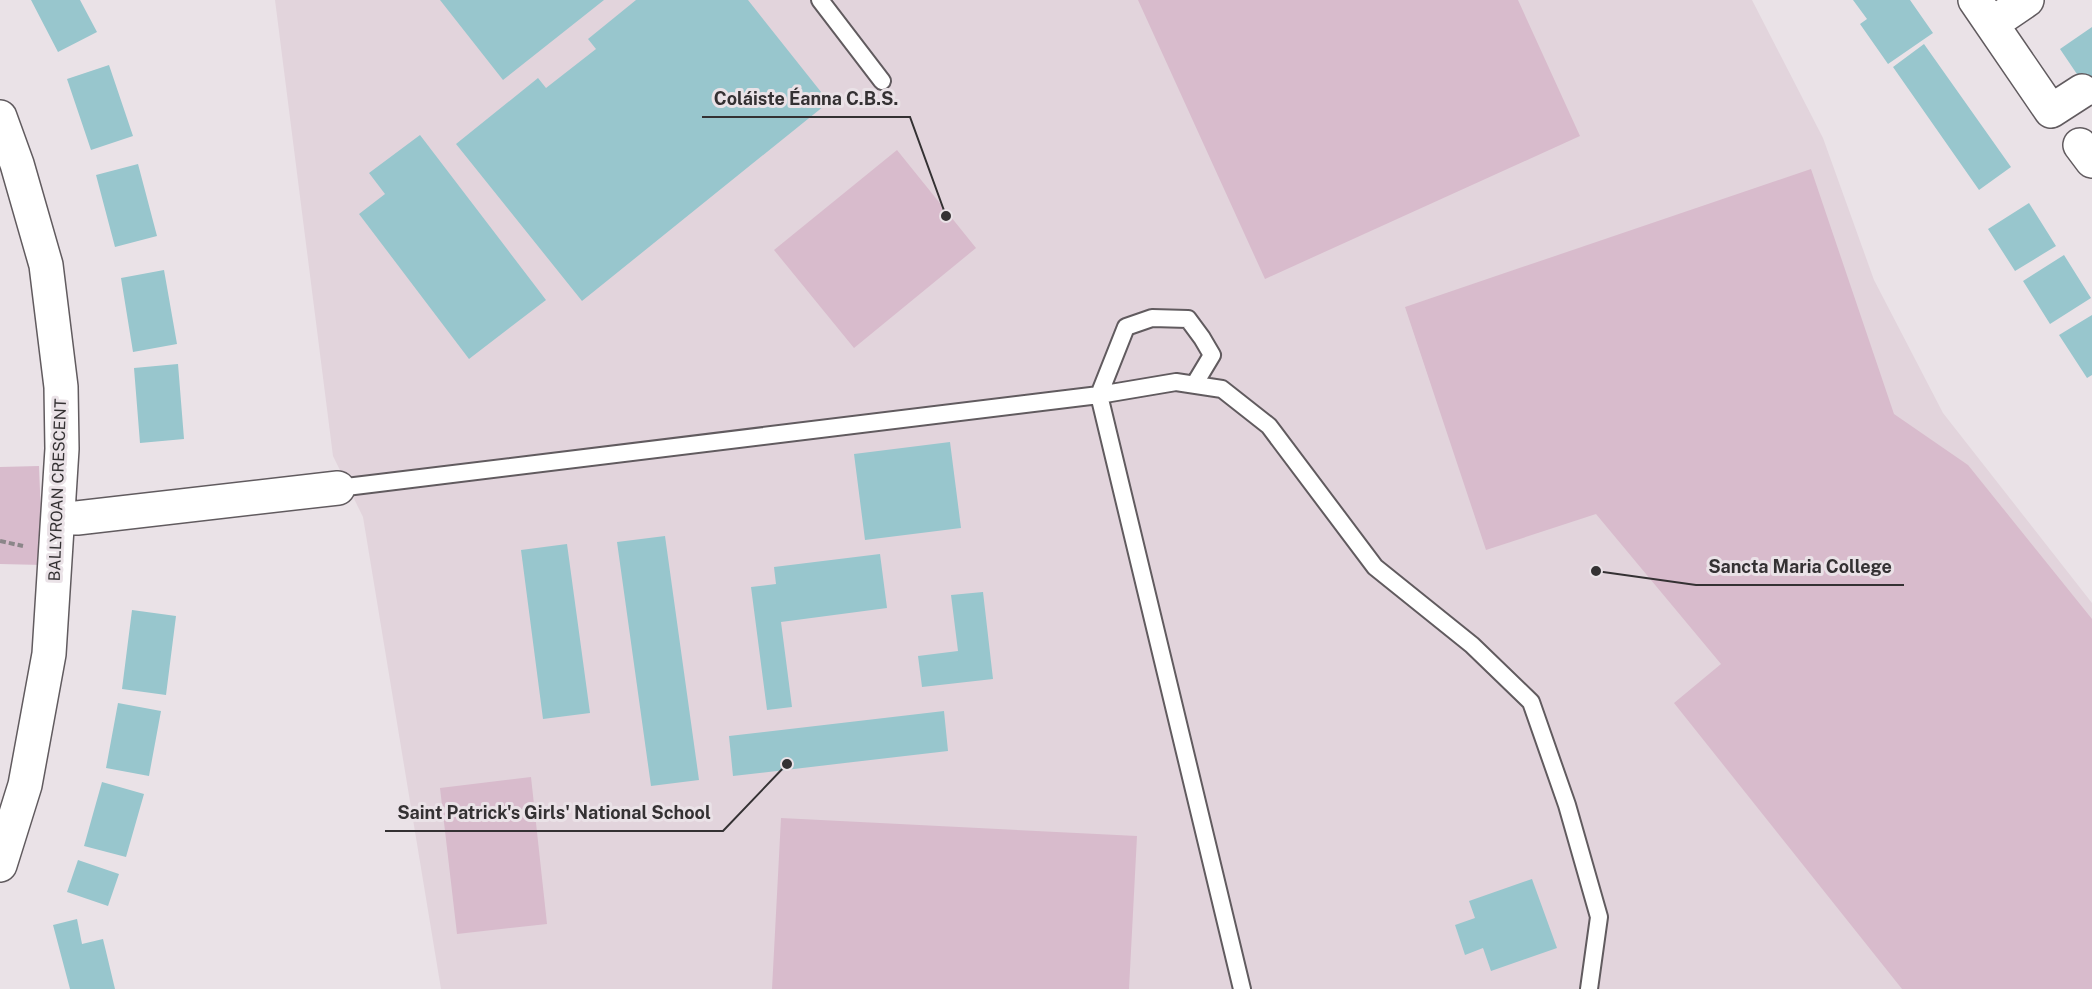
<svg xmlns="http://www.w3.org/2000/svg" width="2092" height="989" viewBox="0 0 2092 989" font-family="'Public Sans',sans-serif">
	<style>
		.built { fill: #e2d4dc }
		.green { fill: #d8bbcc }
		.building { fill: #98c6cd }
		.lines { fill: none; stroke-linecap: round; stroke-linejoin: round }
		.lane-casing { stroke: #615b5f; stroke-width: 20 }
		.street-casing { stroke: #615b5f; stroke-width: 36 }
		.path { stroke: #8b8689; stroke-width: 4; stroke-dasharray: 6 3; stroke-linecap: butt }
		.lane { stroke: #fff; stroke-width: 16 }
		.street { stroke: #fff; stroke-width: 33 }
		.labels { text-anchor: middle; stroke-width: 6; stroke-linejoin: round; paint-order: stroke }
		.street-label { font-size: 16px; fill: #343133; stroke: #eae2e7 }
		.leader { fill: none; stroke: #343133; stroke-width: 2 }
		.callout-dot { fill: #343133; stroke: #eae2e7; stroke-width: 2 }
		.callout-label { font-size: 18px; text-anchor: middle; font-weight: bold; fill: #343133; stroke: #eae2e7; stroke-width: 6; stroke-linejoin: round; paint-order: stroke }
	</style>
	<rect width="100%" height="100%" fill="#eae2e7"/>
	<path class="built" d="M 275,0 L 1752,0 L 1823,138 L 1874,280 L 1943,413 L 2092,603 L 2092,989 L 441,989 L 363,517 L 333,456 Z"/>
	<path class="green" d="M 1138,0 L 1518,0 L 1580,136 L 1265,279 Z
		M 897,150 L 976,248 L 854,348 L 774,250 Z
		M 1811,169 L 1894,414 L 1968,465 L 2092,619 L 2092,989 L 1902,989 L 1674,703 L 1721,664 L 1596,514 L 1486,550 L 1405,307 Z
		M 39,466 L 43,565 L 0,564 L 0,467 Z
		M 531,777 L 547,924 L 457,934 L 440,788 Z
		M 781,818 L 1137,836 L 1129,989 L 772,989 Z"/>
	<path class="building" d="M 31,0 L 80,0 L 97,32 L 58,52 Z
		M 440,0 L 604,0 L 503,80 Z
		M 636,0 L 748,0 L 829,102 L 582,301 L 456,144 L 538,78 L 546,88 L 596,49 L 588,39 Z
		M 1853,0 L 1910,0 L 1933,33 L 1888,64 L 1860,24 L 1867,19 Z
		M 2092,27 L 2092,77 L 2083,83 L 2060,49 Z
		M 1924,44 L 2011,167 L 1979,190 L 1893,67 Z
		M 109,65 L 133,136 L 91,150 L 67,79 Z
		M 420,135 L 546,300 L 469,359 L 359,214 L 385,194 L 369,173 Z
		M 138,164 L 157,236 L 115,247 L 96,175 Z
		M 2029,203 L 2056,246 L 2015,271 L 1988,229 Z
		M 2064,255 L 2091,298 L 2050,324 L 2023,281 Z
		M 164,270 L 177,344 L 133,352 L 121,278 Z
		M 2092,315 L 2092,375 L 2087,378 L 2059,335 Z
		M 178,364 L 184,439 L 140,443 L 134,368 Z
		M 950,442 L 961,528 L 865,540 L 854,454 Z
		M 665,536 L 699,780 L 651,786 L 617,542 Z
		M 567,544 L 590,713 L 543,719 L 521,550 Z
		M 880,554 L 887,608 L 781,622 L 792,707 L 767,710 L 751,587 L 776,584 L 774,567 Z
		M 983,592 L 993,679 L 922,687 L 918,656 L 958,651 L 951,595 Z
		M 132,610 L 176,616 L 166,695 L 122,689 Z
		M 118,703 L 161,711 L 149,776 L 106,768 Z
		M 944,711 L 948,751 L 733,776 L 729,736 Z
		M 102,782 L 144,794 L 126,857 L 84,846 Z
		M 78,860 L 119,874 L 108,906 L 67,892 Z
		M 1532,879 L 1557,948 L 1491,971 L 1483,948 L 1465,955 L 1455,925 L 1475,918 L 1469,901 Z
		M 77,919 L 82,944 L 103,939 L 115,989 L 70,989 L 53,925 Z"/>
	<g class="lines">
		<g class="lane-casing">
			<path id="lane" d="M 820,0 L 882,81
				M 1194,385 L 1212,355 L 1202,338 L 1188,319 L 1152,318 L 1126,327 L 1099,395 L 1242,989
				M 338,488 L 1099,395 L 1176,382 L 1222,389 L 1269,426 L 1375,567 L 1472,645 L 1531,702 L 1567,805 L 1599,917 L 1589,989"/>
		</g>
		<g class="street-casing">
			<path id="street" d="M 1975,0 L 2051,111 L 2082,91
				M 1992,24 L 2027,0
				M 0,117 L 17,164 L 46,265 L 61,387 L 62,449 L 49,654 L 25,785 L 0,865
				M 2080,145 L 2092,161
				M 58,518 L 77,518 L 338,488"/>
		</g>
		<path class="path" d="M 0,541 L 23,546"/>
		<use href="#lane" class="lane"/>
		<use href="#street" class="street"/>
	</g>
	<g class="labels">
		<g class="street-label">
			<text transform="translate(57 490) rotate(-88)" y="6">BALLYROAN CRESCENT</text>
		</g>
	</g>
	<path class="leader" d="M946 216L910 117H702M1596 571L1696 585H1904M787 764L723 831H385"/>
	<g class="callout-dot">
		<circle cx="946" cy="216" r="6"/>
		<circle cx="1596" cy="571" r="6"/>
		<circle cx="787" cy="764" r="6"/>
	</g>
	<g class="callout-label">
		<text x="806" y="105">Coláiste Éanna C.B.S.</text>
		<text x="1800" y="573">Sancta Maria College</text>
		<text x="554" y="819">Saint Patrick's Girls' National School</text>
	</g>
</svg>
